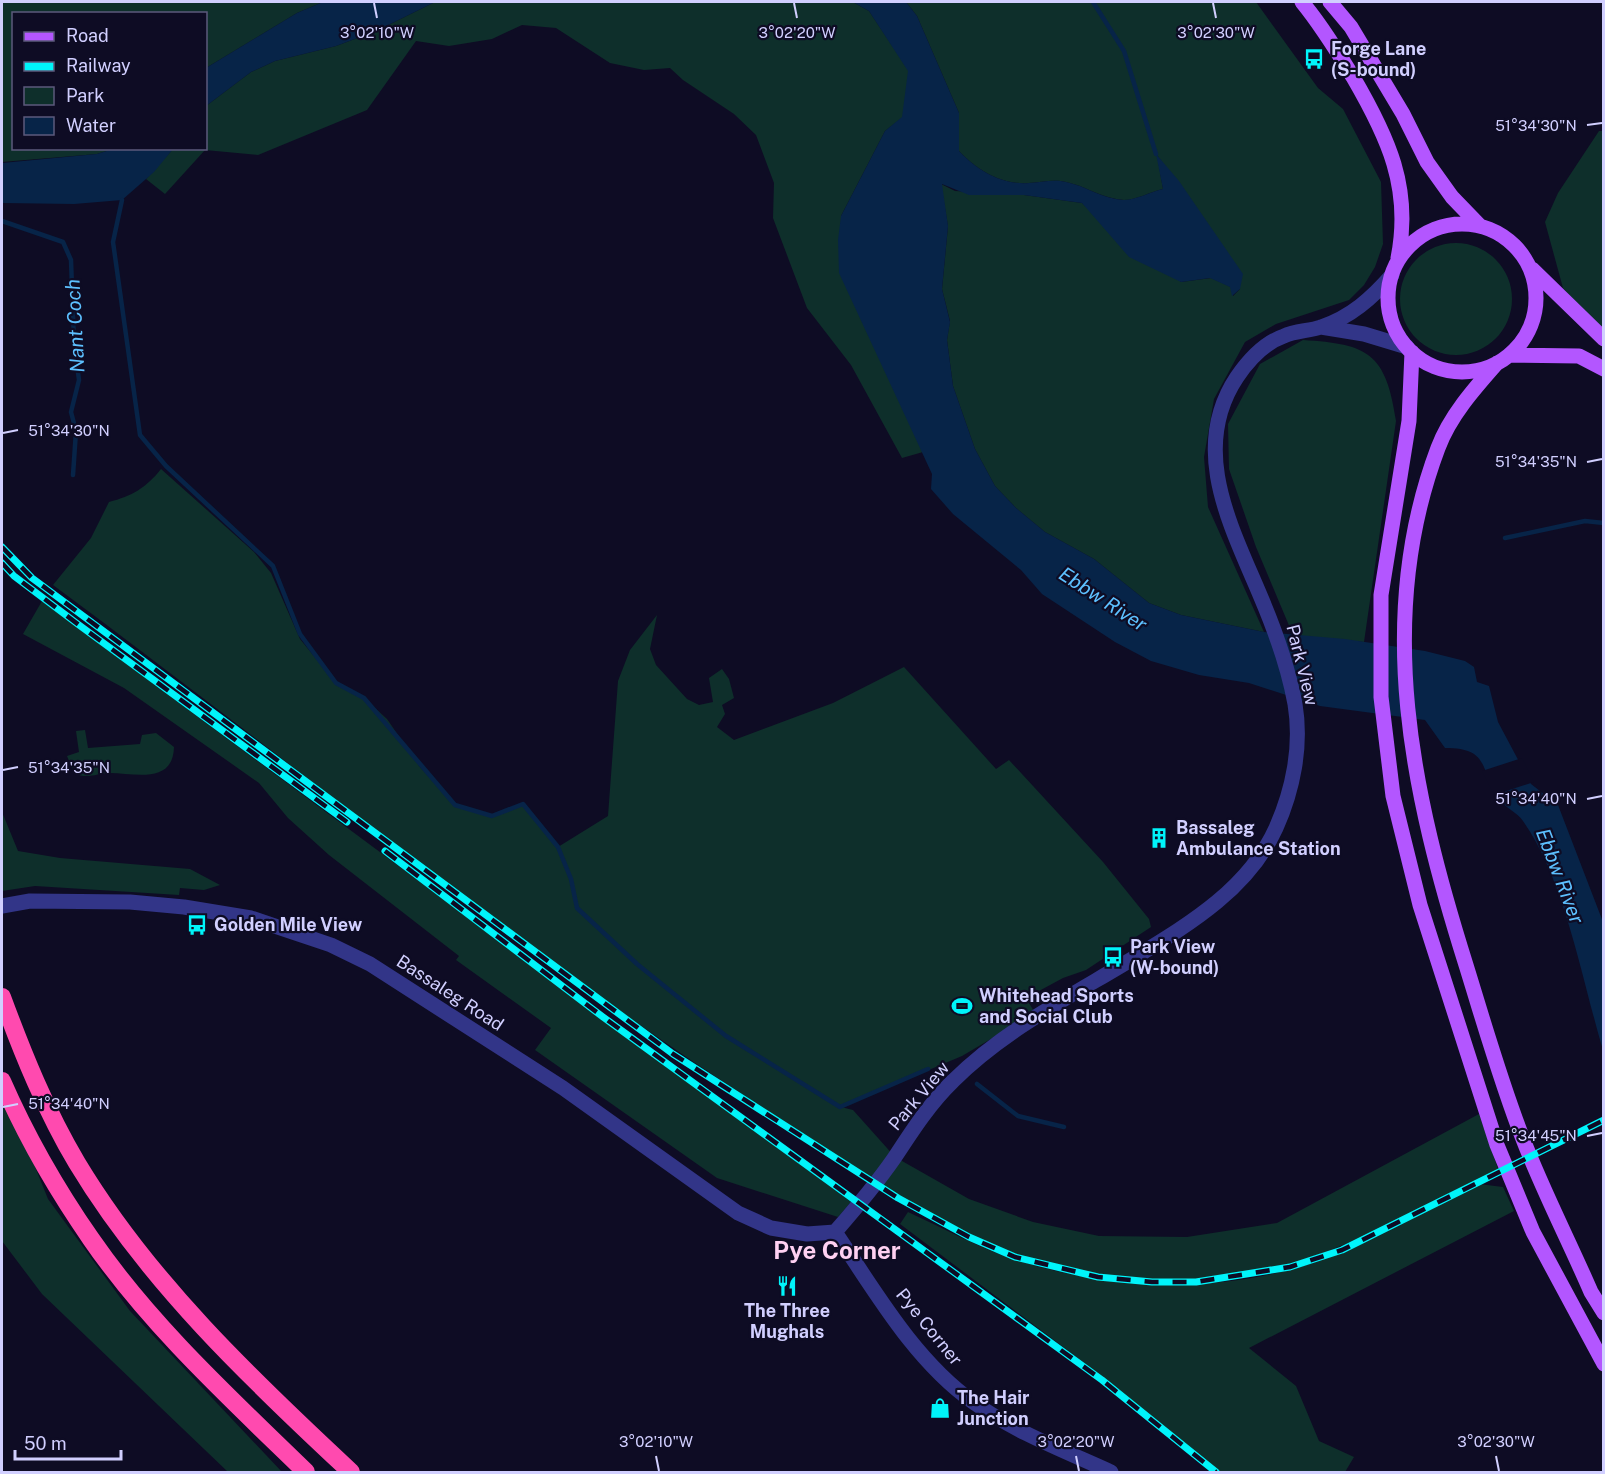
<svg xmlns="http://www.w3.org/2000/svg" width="1605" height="1474" viewBox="0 0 1605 1474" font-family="'Public Sans',sans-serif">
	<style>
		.green { fill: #0e2f2b }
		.water { fill: #072448 }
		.pier { fill: #0e0c24 }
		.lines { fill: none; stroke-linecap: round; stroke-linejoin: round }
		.stream { stroke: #072448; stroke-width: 4.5 }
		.minor { stroke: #323588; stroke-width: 15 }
		.major { stroke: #b356ff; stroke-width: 15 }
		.highway { stroke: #ff4aaf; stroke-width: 18 }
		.rail-casing { stroke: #00f4fa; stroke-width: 7 }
		.rail { stroke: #0e0c24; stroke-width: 4.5; stroke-dasharray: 14; stroke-linecap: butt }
		.ticks { fill: none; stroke: #d1cfff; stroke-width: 2 }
		.labels { text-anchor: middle; stroke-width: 4.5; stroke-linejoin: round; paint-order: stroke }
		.poi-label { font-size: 18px; font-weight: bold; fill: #d1cfff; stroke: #0e0c24; text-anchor: start }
		.street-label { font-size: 18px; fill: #d1cfff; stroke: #0e0c24 }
		.water-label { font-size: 20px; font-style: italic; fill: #5dc0ff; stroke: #0e0c24 }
		.district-label { font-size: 24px; font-weight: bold; fill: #ffd1f2; stroke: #0e0c24 }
		.ticks-label { font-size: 15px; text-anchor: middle; fill: #d1cfff; stroke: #0e0c24; stroke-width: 4.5; stroke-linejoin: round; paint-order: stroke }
	</style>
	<rect width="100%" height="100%" fill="#0e0c24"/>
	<path class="green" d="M 2,2 L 323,2 L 297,13 L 206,68 L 206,14 L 14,14 L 14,148 L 113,149 L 97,154 L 2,162 Z
		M 435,2 L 853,2 L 869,11 L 909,71 L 903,117 L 885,131 L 841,216 L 892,383 L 923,452 L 902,458 L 851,365 L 807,308 L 773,218 L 774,183 L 756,135 L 734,114 L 683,80 L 670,68 L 644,70 L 610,63 L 556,28 L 522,25 L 492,39 L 449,46 L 416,41 L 367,110 L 258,155 L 205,150 L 165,194 L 146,179 L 173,149 L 206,148 L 206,106 L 251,72 L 275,61 L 336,46 L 376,31 Z
		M 906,2 L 1256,2 L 1318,88 L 1343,109 L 1381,182 L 1383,244 L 1375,267 L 1364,285 L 1349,300 L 1276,324 L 1245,342 L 1214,399 L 1204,457 L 1208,507 L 1264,632 L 1181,615 L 1149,603 L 1094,559 L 1045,532 L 1016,508 L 995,486 L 975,449 L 953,386 L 947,340 L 950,321 L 942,289 L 948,226 L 941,184 L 955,191 L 1024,195 L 1082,203 L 1181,282 L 1211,278 L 1231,287 L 1233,296 L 1240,289 L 1208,226 L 1157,155 L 1163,189 C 1150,192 1136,200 1124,200 C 1103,199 1086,186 1066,182 C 1055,179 1041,182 1029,183 C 1002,185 978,171 959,151 L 959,113 L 917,16 Z
		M 1599,131 L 1603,131 L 1603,331 L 1595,325 L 1563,288 L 1545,222 L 1558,193 Z
		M1400 299a56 56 0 1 1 112 0a56 56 0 1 1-112 0Z
		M 1303,340 C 1368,344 1386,353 1396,421 L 1364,642 L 1293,635 L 1256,547 L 1229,469 L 1228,424 L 1260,364 Z
		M 161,469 L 254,552 L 271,573 L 300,639 L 336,683 L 364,698 L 387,719 L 420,767 L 455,805 L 492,816 L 523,804 L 558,847 L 608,816 L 618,681 L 630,650 L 657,615 L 650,649 L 656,665 L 687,699 L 699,705 L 713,702 L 709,678 L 722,669 L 729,679 L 734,698 L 722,705 L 725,714 L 717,727 L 734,740 L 833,703 L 904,667 L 996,769 L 1009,760 L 1103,862 L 1149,919 L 1151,927 L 1086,970 L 1063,978 L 1026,998 L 1035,1013 L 962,1056 L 841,1107 L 853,1110 L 895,1157 L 969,1199 L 1033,1222 L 1099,1236 L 1187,1237 L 1277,1223 L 1479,1114 L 1498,1169 C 1384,1228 1282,1289 1149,1280 C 1088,1276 1025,1261 969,1235 C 899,1202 834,1153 768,1111 C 519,951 291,761 53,585 L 91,538 L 109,502 C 132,496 146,488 161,469 Z
		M 42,601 L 851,1202 L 838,1217 L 717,1178 L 535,1050 L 551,1028 L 456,960 L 459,956 L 329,855 L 288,818 L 259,783 L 124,688 L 23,634 Z
		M 85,730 L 88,748 L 140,744 L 142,735 L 156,733 L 174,747 C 173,785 134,773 110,773 C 96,773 88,780 74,773 L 67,756 L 79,752 L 76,731 Z
		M 2,812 L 18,851 L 60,858 L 190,869 L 220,885 L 204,890 L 180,888 L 179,895 L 35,886 L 2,891 Z
		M 2,1084 L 48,1199 L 130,1311 L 282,1472 L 228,1472 L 42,1294 L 2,1241 Z
		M 1479,1184 L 1503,1187 L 1514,1211 L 1249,1348 L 1296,1386 L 1319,1441 L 1354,1457 L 1345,1472 L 1218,1472 L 1103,1377 L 900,1224 L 908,1212 C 943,1228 979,1248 1016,1260 C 1104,1288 1199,1293 1289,1270 C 1356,1253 1419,1214 1479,1184 Z"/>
	<path class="water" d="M 323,2 L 435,2 L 376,31 L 336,46 L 275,61 L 251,72 L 206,106 L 206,68 L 297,13 Z
		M 853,2 L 906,2 L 917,16 L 959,113 L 959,151 C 978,171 1002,185 1029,183 C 1041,182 1055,179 1066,182 C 1086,186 1103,199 1123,200 C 1136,200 1150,192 1163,189 L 1156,154 L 1179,181 L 1243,274 L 1240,289 L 1232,296 L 1230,287 L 1210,278 L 1181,282 L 1129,257 L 1082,203 L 1024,195 L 969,195 L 942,184 L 948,226 L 942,289 L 950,322 L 947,340 L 953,386 L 975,449 L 995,486 L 1016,508 L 1045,532 L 1094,559 L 1149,603 L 1181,615 L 1264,632 L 1345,639 L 1425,651 L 1465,661 L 1474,667 L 1477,682 L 1489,686 L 1498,722 L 1531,784 L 1558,805 L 1603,922 L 1603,1050 C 1582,980 1565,880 1523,821 C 1517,812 1505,808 1499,799 C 1479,770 1491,748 1445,748 L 1425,720 L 1320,706 L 1249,683 L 1199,675 L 1151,661 L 1115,642 L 1042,594 L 1021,570 L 953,514 L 931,489 L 932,474 L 839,273 L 838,240 L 841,216 L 885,131 L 902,117 L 908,71 L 869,11 Z
		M 113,149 L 173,149 L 154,172 L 122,200 L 74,204 L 2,203 L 2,163 L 97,154 Z"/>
	<path class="pier" d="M 1522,758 L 1534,782 L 1494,795 L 1482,771 Z"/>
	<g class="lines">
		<path class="stream" d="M 1093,2 L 1124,51 L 1156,154
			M 122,200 L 113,242 L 140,435 L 166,466 L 273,566 L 300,634 L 336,683 L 364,698 L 455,805 L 492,816 L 523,804 L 558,847 L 571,879 L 577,908 L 637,964 L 726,1036 L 840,1107 L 928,1069
			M 2,221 L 63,242 L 71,260 L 74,342 L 79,380 L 71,412 L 76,431 L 73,475
			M 1505,538 L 1585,521 L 1604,523
			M 977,1084 L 1018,1116 L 1064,1127"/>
		<path class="minor" d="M 1321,327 L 1364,334 L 1407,347
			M 2,906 L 30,901 L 130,902 L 184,907 L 251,918 L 331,945 L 370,964 L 563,1088 L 738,1213 L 771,1228 L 807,1234 L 835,1232
			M 835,1232 C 856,1208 877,1183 895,1157 C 912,1131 930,1103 953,1081 C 1005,1029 1075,994 1137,956 C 1191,923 1249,888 1276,828 C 1293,790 1302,746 1295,704 C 1288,666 1275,630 1260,595 C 1231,526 1189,449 1237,377 C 1248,361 1264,343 1284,336 C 1295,331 1309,331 1321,327 C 1351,317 1372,298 1392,275
			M 835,1232 C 875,1291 914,1360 973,1402 C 1015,1432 1065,1451 1111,1472"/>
		<path class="major" d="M 1302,2 C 1321,25 1337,51 1353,77 C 1388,137 1412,188 1398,258
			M 1330,2 L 1351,27 L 1403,114 L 1427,162 L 1452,197 L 1480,226
			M1388 298a74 74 0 1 1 148 0a74 74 0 1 1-148 0Z
			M 1532,269 L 1604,339
			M 1412,352 L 1409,421 L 1381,595 L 1381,697 L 1393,796 L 1420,905 L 1497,1145 L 1533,1232 L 1604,1364
			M 1510,355 L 1579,356 L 1604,369
			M 1497,363 C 1474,389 1450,416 1438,448 C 1373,620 1413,797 1466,965 C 1484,1023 1501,1083 1523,1139 C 1543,1191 1569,1241 1591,1292 L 1604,1313"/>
		<path class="highway" d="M 2,997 C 23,1054 46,1111 77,1163 C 148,1281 251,1379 351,1472
			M 2,1081 C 26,1136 57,1190 91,1239 C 151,1326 231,1399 306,1472"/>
		<g class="rail-casing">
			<path id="rail" d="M 2,547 L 32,578 L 673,1054 L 898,1198 L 969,1237 L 1015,1257 L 1098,1277 L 1152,1282 L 1196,1282 L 1290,1267 L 1342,1250 L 1604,1120
				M 2,563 L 14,576 L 79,625 L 347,822
				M 385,851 L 603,1017 L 1102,1380 L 1216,1472"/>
		</g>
		<use href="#rail" class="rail"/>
	</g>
	<path class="ticks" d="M 374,3 L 377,18M 794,3 L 797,18M 1213,3 L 1216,18M 1587,125 L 1602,123M 3,433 L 18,430M 1587,462 L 1602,459M 3,770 L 18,767M 1587,799 L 1602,796M 3,1107 L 18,1104M 1587,1136 L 1602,1133M 656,1456 L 659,1471M 1076,1456 L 1079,1471M 1496,1456 L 1499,1471"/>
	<defs>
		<g id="bus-bare" transform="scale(1.62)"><path d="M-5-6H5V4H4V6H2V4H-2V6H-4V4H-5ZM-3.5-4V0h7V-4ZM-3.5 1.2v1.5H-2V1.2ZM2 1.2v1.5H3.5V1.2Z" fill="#00f4fa" stroke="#0e0c24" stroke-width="2.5" paint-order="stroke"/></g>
		<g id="building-bare" transform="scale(1.62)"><path d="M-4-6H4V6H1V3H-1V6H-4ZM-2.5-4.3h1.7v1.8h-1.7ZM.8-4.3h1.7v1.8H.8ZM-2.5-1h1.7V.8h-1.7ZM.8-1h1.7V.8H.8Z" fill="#00f4fa" stroke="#0e0c24" stroke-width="2.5" paint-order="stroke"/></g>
		<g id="stadium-bare" transform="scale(1.62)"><path d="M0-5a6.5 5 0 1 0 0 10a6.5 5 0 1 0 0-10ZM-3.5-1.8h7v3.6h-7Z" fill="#00f4fa" stroke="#0e0c24" stroke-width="2.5" paint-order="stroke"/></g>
		<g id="restaurant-bare" transform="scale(1.62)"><path d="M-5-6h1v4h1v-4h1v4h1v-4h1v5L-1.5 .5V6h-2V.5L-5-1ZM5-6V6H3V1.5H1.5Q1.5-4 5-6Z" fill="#00f4fa" stroke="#0e0c24" stroke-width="2.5" paint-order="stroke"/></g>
		<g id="shop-bare" transform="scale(1.62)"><path d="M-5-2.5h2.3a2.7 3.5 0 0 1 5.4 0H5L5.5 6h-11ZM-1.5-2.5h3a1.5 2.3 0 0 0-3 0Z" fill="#00f4fa" stroke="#0e0c24" stroke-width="2.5" paint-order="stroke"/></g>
	</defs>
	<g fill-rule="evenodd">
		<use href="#bus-bare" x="1314" y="59"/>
		<use href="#building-bare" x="1159" y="838"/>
		<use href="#bus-bare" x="197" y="925"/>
		<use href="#bus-bare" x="1113" y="957"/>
		<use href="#stadium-bare" x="962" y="1006"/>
		<use href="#restaurant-bare" x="787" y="1286"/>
		<use href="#shop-bare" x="940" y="1408"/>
	</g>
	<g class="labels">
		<g class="poi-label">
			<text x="1331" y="55">Forge Lane<tspan x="1331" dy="21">(S-bound)</tspan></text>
			<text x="1176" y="834">Bassaleg<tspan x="1176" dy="21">Ambulance Station</tspan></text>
			<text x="214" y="931">Golden Mile View</text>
			<text x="1130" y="953">Park View<tspan x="1130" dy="21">(W-bound)</tspan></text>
			<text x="979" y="1002">Whitehead Sports<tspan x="979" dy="21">and Social Club</tspan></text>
			<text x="787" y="1317" text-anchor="middle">The Three<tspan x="787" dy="21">Mughals</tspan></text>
			<text x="957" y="1404">The Hair<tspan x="957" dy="21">Junction</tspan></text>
		</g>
		<g class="street-label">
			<text transform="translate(1302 665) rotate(76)" y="6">Park View</text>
			<text transform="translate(450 993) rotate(33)" y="6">Bassaleg Road</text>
			<text transform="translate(919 1096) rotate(-50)" y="6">Park View</text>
			<text transform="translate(929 1327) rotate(51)" y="6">Pye Corner</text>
		</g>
		<g class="water-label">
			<text transform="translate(75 326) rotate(-93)" y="7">Nant Coch</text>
			<text transform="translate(1103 599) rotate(33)" y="7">Ebbw River</text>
			<text transform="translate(1560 876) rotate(69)" y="7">Ebbw River</text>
		</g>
		<g class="district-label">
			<text x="837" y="1259">Pye Corner</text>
		</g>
	</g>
	<g class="ticks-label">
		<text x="377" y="38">3°02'10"W</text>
		<text x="797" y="38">3°02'20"W</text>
		<text x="1216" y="38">3°02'30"W</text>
		<text x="1536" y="131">51°34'30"N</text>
		<text x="69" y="436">51°34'30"N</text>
		<text x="1536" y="467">51°34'35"N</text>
		<text x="69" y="773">51°34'35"N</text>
		<text x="1536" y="804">51°34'40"N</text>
		<text x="69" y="1109">51°34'40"N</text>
		<text x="1536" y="1141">51°34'45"N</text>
		<text x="656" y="1447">3°02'10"W</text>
		<text x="1076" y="1447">3°02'20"W</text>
		<text x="1496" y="1447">3°02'30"W</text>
	</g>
	<rect width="1605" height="1474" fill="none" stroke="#d1cfff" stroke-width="6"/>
	<rect x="12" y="12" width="195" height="138" fill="#0e0c24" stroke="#5c5a7c" stroke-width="1.5"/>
	<rect x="24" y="32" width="30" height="9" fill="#b356ff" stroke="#5c5a7c" stroke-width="1.5"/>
	<text x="66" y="42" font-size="18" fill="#d1cfff">Road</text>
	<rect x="24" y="62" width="30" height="9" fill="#00f4fa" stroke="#5c5a7c" stroke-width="1.5"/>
	<text x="66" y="72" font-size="18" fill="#d1cfff">Railway</text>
	<rect x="24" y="87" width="30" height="18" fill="#0e2f2b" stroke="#5c5a7c" stroke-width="1.5"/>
	<text x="66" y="102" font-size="18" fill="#d1cfff">Park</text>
	<rect x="24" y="117" width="30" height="18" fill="#072448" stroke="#5c5a7c" stroke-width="1.5"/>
	<text x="66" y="132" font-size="18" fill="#d1cfff">Water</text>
	<path d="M15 1450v9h106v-9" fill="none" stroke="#d1cfff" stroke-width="3"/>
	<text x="24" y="1450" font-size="18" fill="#d1cfff" stroke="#0e0c24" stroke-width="4.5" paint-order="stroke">50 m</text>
</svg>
